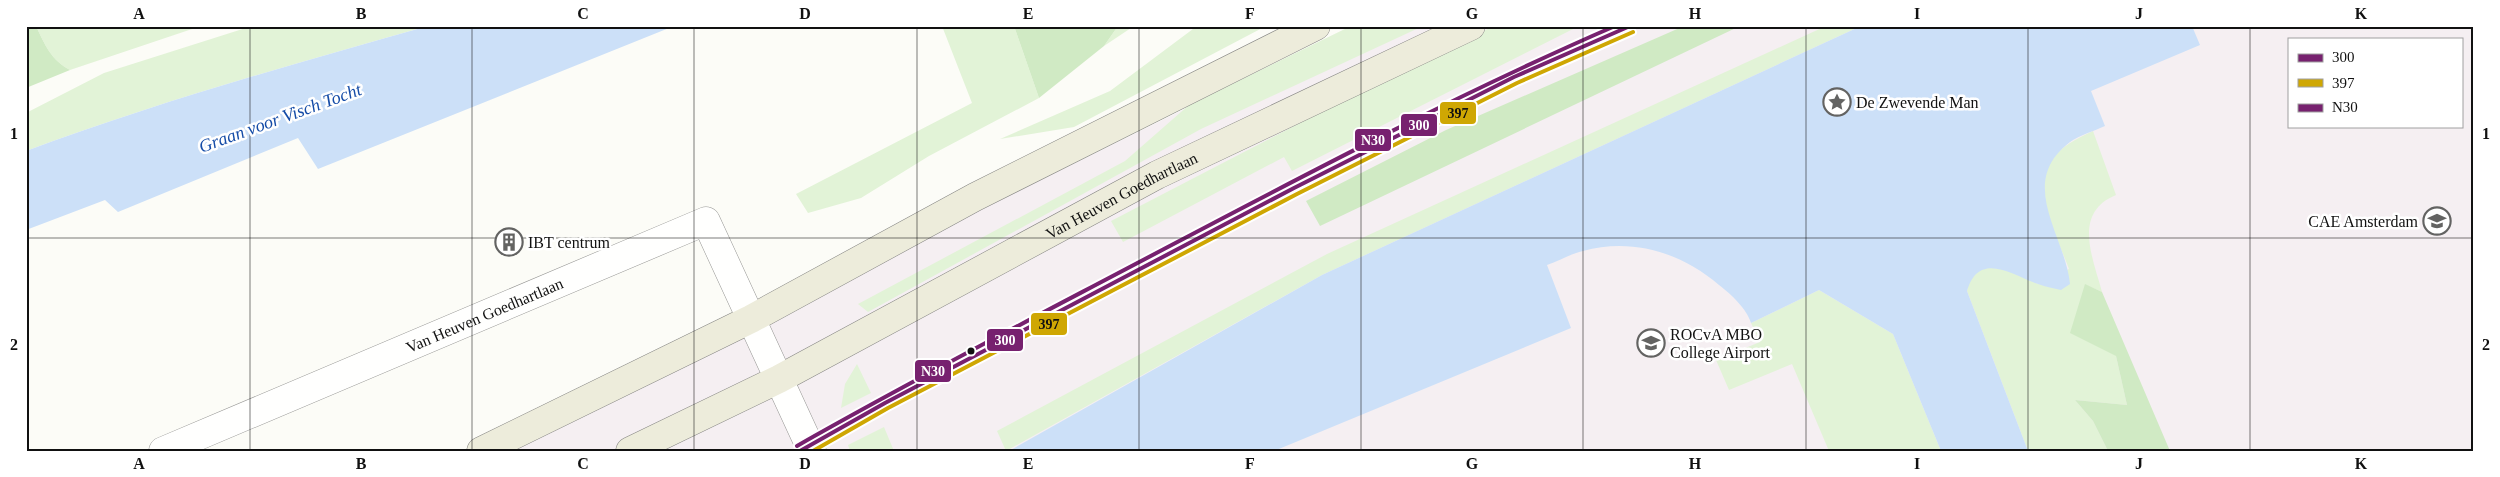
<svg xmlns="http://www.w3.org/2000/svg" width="2500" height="477" viewBox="0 0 2500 477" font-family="Georgia,serif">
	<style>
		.industrial { fill: #f5eff2; fill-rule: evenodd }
		.green { fill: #e2f3d7 }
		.forest { fill: #d0eac4 }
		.water { fill: #cce0f8 }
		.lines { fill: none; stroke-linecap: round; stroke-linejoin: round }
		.minor-casing { stroke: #979795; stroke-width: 29 }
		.major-casing { stroke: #848482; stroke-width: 29 }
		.minor { stroke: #fffffe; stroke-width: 28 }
		.major { stroke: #edecdb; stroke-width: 28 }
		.bus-1-casing { stroke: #fff; stroke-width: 8 }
		.bus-2-casing { stroke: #fff; stroke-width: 8 }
		.bus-3-casing { stroke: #fff; stroke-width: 8 }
		.bus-1 { stroke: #77216f; stroke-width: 4 }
		.bus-2 { stroke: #cfa703; stroke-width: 4 }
		.bus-3 { stroke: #77216f; stroke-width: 4 }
		.grid { fill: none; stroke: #111; stroke-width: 1; stroke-opacity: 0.55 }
		.bus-dot { fill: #111; stroke: #fff; stroke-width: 2 }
		.labels { text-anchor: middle; stroke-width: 5; stroke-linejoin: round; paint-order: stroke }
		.poi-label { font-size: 16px; fill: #111; stroke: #fff; text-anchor: start }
		.street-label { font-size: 16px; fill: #111; stroke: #fff }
		.water-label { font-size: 18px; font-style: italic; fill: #154ca7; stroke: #fff }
		.line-badge { stroke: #fff; stroke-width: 2 }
		.badge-label { font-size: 14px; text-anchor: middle; font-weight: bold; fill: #fff }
		.pale-badge-label { font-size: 14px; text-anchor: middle; font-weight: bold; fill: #111 }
		.neatline { fill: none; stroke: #111; stroke-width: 2 }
		.grid-label { font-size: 16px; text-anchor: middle; font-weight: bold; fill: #111 }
	</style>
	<rect width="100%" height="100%" fill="#fcfcf7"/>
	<path class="industrial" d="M 1377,26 L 2474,26 L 2474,451 L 492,451 L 1217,93 ZM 2289,39 L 2461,39 L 2461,126 L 2289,126 Z"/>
	<path class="green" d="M 36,26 L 201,26 L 70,70 C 51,60 45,45 36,26 Z
		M 252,26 L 428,26 C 293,64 158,102 26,151 L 26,113 L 104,73 Z
		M 942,26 L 1014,26 L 1039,98 L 929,156 L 861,198 L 808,213 L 796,194 L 972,103 Z
		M 1118,26 L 1134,26 L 1104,46 Z
		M 1197,26 L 1266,26 L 1074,127 L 1000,139 L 1110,91 Z
		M 1351,26 L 1423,26 L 1201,129 L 868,312 L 858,304 L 1125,161 L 1189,105 Z
		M 1494,26 L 1579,26 L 1292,171 L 1284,157 L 1123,242 L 1111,221 L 1410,66 Z
		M 1826,26 L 1861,26 L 1322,275 L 1006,451 L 997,431 L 1327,254 Z
		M 2093,131 L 2116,195 C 2072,213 2093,258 2102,292 L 2086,285 L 2116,356 L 2127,405 L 2075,400 L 2093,421 L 2108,451 L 2028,451 L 1967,291 C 1968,286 1969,280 1972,276 C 1988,257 2021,276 2038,284 L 2069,269 C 2058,239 2032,194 2050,162 C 2059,147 2078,138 2093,131 Z
		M 1819,290 L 1893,334 L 1941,451 L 1829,451 L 1792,364 L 1729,390 L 1716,360 L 1760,342 L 1751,323 Z
		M 857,364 L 871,393 L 841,408 L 845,384 Z
		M 884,427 L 894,451 L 850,451 L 848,445 Z"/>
	<path class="forest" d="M 26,26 L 36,26 C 45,45 51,60 70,70 L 26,88 Z
		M 1014,26 L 1118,26 L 1104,46 L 1039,98 Z
		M 1684,26 L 1740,26 L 1320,226 L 1306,201 L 1446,130 Z
		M 2085,284 L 2102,292 L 2170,451 L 2108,451 L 2093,421 L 2075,400 L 2127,405 L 2116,356 L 2070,333 Z"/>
	<path class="water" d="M 428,26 L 674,26 L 318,169 L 298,138 L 118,212 L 105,200 L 26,230 L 26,151 C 158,102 293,64 428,26 Z
		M 1861,26 L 2192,26 L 2200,45 L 2091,91 L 2105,126 C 2094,131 2080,135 2070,142 C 2016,183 2065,234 2070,284 L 2061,290 C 2054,288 2046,287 2038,284 C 2012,275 1979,250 1967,291 L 2028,451 L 1941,451 L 1893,334 L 1819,290 L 1751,323 C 1747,309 1731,294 1719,285 C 1682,253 1632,237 1583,251 C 1570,254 1559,261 1547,265 L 1571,328 L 1274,451 L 1009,451 L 1322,275 Z"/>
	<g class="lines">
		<g class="minor-casing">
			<g id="minor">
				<path id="s1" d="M 163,451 L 706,221 L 812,451"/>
			</g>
		</g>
		<g class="major-casing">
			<g id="major">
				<path d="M 481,451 L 751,319 L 975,197 L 1316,26"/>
				<path id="s2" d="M 630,451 L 779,379 L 1157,175 L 1471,26"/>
			</g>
		</g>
		<use href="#minor" class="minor"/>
		<use href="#major" class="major"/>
		<g class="bus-1-casing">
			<path id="bus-1" d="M 800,451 L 885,403 L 1294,188 L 1514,77 L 1630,26"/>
		</g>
		<g class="bus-2-casing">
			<path id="bus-2" d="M 813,451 L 888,408 L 1297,194 L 1517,83 L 1633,32"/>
		</g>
		<g class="bus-3-casing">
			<path id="bus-3" d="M 797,446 C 918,377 1041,314 1164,249 C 1312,171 1461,93 1615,26"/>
		</g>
		<use href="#bus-1" class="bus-1"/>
		<use href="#bus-2" class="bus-2"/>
		<use href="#bus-3" class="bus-3"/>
	</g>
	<path class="grid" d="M 250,26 L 250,451M 472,26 L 472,451M 694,26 L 694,451M 917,26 L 917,451M 1139,26 L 1139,451M 1361,26 L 1361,451M 1583,26 L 1583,451M 1806,26 L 1806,451M 2028,26 L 2028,451M 2250,26 L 2250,451M 26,238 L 2474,238"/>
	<defs>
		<g id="sight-ring" transform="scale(1.4375)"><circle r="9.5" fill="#fff" stroke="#636362" stroke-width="1.5"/><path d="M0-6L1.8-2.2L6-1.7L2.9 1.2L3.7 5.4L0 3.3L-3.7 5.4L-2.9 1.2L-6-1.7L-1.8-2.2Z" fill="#636362"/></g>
		<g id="school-ring" transform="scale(1.4375)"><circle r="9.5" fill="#fff" stroke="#636362" stroke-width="1.5"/><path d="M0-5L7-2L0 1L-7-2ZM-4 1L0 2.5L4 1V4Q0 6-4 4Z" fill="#636362"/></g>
		<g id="building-ring" transform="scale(1.4375)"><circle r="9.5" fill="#fff" stroke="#636362" stroke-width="1.5"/><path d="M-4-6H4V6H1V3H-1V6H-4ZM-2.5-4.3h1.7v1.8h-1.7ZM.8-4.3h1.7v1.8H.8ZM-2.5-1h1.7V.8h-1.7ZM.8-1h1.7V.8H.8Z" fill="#636362"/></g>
		<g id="university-ring" transform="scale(1.4375)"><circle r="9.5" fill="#fff" stroke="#636362" stroke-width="1.5"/><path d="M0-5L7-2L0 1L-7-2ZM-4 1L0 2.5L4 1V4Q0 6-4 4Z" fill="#636362"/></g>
	</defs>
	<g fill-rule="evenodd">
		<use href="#sight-ring" x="1837" y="102"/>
		<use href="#school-ring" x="2437" y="221"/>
		<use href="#building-ring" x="509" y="242"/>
		<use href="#university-ring" x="1651" y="343"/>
	</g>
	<circle class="bus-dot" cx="971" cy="351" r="4.5"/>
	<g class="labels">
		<g class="poi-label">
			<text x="1856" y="108">De Zwevende Man</text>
			<text x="2418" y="227" text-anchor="end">CAE Amsterdam</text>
			<text x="528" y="248">IBT centrum</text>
			<text x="1670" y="340">ROCvA MBO<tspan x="1670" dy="18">College Airport</tspan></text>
		</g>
		<g class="street-label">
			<text dy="6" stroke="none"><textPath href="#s2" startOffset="554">Van Heuven Goedhartlaan</textPath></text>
			<text dy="6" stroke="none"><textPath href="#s1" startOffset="349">Van Heuven Goedhartlaan</textPath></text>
		</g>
		<g class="water-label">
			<text transform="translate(280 118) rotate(-20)" y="6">Graan voor Visch Tocht</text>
		</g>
	</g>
	<g class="line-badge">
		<rect x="1439" y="101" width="38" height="24" rx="5" fill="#cfa703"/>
		<rect x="1400" y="113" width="38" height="24" rx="5" fill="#77216f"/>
		<rect x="1354" y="128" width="38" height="24" rx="5" fill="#77216f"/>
		<rect x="1030" y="312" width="38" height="24" rx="5" fill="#cfa703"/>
		<rect x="986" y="328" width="38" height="24" rx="5" fill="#77216f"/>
		<rect x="914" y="359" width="38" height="24" rx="5" fill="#77216f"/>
	</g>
	<g class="badge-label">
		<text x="1419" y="130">300</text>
		<text x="1373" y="145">N30</text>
		<text x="1005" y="345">300</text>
		<text x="933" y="376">N30</text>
	</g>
	<g class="pale-badge-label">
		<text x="1458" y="118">397</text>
		<text x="1049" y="329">397</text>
	</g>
	<rect width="2500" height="477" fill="none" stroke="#ffffff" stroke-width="55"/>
	<rect x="2288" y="38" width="175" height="90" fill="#ffffff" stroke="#a0a0a0"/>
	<rect x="2298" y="54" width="25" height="8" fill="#77216f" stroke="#a0a0a0"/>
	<text x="2332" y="62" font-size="15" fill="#111111">300</text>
	<rect x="2298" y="79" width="25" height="8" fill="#cfa703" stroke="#a0a0a0"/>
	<text x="2332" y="88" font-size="15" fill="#111111">397</text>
	<rect x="2298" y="104" width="25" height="8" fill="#77216f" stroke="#a0a0a0"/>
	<text x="2332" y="112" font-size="15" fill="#111111">N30</text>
	<rect x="28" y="28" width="2444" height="422" class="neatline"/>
	<g class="grid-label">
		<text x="139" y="19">A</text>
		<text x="361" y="19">B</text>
		<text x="583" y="19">C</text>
		<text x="805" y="19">D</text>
		<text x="1028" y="19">E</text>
		<text x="1250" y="19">F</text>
		<text x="1472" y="19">G</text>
		<text x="1695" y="19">H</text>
		<text x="1917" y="19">I</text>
		<text x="2139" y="19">J</text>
		<text x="2361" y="19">K</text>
		<text x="14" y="139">1</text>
		<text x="2486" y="139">1</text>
		<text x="14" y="350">2</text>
		<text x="2486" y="350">2</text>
		<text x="139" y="469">A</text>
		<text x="361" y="469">B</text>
		<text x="583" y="469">C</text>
		<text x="805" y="469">D</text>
		<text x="1028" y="469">E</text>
		<text x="1250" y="469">F</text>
		<text x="1472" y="469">G</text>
		<text x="1695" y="469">H</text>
		<text x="1917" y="469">I</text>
		<text x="2139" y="469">J</text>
		<text x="2361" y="469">K</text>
	</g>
</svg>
